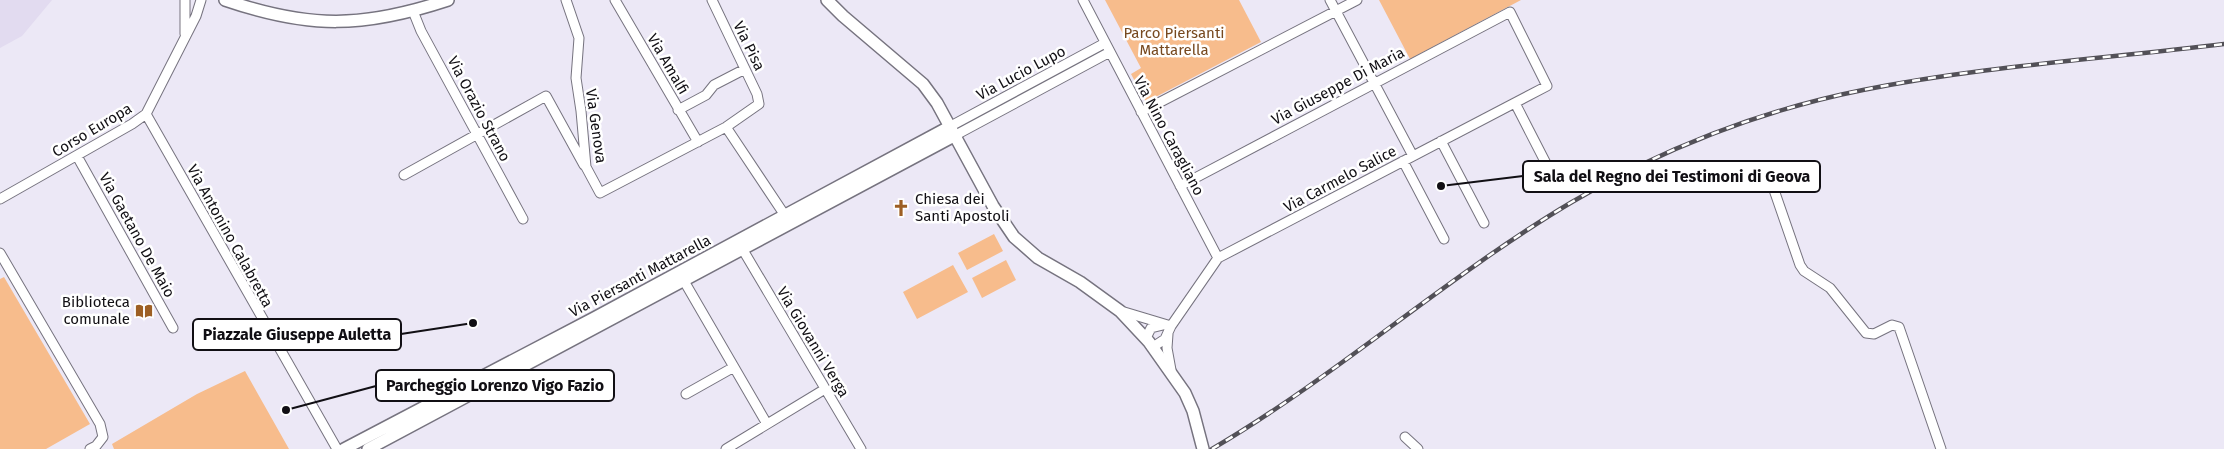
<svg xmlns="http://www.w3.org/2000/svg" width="2224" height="449" viewBox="0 0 2224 449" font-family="'Fira Sans',sans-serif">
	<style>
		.built { fill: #e2dbf0 }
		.green { fill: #f7bc8c }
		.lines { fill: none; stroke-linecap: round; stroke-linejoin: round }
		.street-casing { stroke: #76737f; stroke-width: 11 }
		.secondary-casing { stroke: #76737f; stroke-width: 14 }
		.street { stroke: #fff; stroke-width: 9 }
		.secondary { stroke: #fff; stroke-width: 11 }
		.rail-casing { stroke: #525057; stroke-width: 4.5 }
		.rail { stroke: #fff; stroke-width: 2.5; stroke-dasharray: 8; stroke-linecap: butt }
		.labels { text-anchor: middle; stroke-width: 5; stroke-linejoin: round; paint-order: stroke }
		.park-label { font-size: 15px; fill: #77491f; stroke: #fff }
		.street-label { font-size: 15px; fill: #110f14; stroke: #fff }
		.poi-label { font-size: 15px; fill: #110f14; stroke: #fff; text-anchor: start }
		.leader { fill: none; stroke: #110f14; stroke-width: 2 }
		.callout-dot { fill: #110f14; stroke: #fff; stroke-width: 2 }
		.callout { fill: #fff; stroke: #110f14; stroke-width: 2 }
		.callout-label { font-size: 16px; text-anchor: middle; font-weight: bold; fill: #110f14 }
	</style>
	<rect width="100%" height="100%" fill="#ece8f6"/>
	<path class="built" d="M 0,0 L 52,0 L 22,36 L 0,48 Z"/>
	<path class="green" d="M 1105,0 L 1239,0 L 1261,42 L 1146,102 L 1131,74 L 1141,68 Z
		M 1379,0 L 1521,0 L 1410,59 Z
		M 994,234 L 1003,251 L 967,270 L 958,253 Z
		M 1006,260 L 1016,280 L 982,298 L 972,278 Z
		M 953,265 L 968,292 L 917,319 L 903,292 Z
		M 4,277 L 90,424 L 46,449 L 0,449 L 0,279 Z
		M 245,371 L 289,449 L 114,449 L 112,444 L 197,394 Z"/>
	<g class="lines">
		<g class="street-casing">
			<path id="street" d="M 185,0 L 185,34
				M 566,0 L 579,38 L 576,78 L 581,111 L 586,167 L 600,193 L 726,127 L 759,104 L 757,94 L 712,0
				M 615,0 L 698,142
				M 1083,0 L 1218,258
				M 1330,0 L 1413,156
				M 413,11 L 421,31 L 523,219
				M 1515,103 L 1553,177
				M 678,110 L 706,95 L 714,85 L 745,69
				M 1141,112 L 1357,0
				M 146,114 L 337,449
				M 726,127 L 788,220
				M 949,127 L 1105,43
				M 954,136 L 1110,52
				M 1441,141 L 1484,223
				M 77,156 L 173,328
				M 1403,161 L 1444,239
				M 404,175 L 546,96 L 584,165
				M 1773,187 L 1800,265 L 1804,271 L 1830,288 L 1866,333 L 1874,334 L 1892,325 L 1899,327 L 1941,449
				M 0,199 L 132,124 L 146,114 L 196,16 L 201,0
				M 740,245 L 861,449
				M 0,253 L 100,424 L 103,437 L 96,446 L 90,449
				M 685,275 L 684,281 L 767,424
				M 1121,311 L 1171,326
				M 1168,334 L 1167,348 L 1171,370
				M 1149,342 L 1147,336 L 1151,328 L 1163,325
				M 1151,346 L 1156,345 L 1165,339 L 1171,326 L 1218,258 L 1547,86 L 1510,12 L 1180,186
				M 686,394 L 734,367
				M 1405,437 L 1418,449
				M 726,449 L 825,389"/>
		</g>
		<g class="secondary-casing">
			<path id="secondary" d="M 225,0 C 310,29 363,28 448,0
				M 827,0 L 843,16 L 923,84 L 937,103 L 993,206 L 1014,237 L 1038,258 L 1080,282 L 1120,311 L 1149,342 L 1185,393 L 1193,411 L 1203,449
				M 344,449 L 594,318 L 949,127
				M 368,449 L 954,136"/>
		</g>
		<use href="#street" class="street"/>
		<use href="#secondary" class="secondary"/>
		<g class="rail-casing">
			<path id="rail" d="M 1212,449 C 1338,375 1447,276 1572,202 C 1661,149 1762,110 1863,90 C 1982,66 2104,59 2224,44"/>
		</g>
		<use href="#rail" class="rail"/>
	</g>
	<defs>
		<g id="church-bare" transform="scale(1.35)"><path d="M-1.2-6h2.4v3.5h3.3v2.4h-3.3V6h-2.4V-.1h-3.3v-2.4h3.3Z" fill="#9d5f24" stroke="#fff" stroke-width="2.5" paint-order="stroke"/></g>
		<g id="library-bare" transform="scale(1.35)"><path d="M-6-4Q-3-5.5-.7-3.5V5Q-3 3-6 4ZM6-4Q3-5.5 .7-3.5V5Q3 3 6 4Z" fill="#9d5f24" stroke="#fff" stroke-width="2.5" paint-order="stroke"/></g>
	</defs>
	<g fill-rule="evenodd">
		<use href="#church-bare" x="901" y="208"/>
		<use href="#library-bare" x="144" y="311"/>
	</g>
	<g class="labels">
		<g class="park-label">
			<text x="1174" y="38">Parco Piersanti<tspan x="1174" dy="17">Mattarella</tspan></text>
		</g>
		<g class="street-label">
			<text transform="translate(749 46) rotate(64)" y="5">Via Pisa</text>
			<text transform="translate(668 64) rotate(60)" y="5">Via Amalfi</text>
			<text transform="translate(1021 73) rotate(-28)" y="5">Via Lucio Lupo</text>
			<text transform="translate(1338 86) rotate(-28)" y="5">Via Giuseppe Di Maria</text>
			<text transform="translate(479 109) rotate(62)" y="5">Via Orazio Strano</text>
			<text transform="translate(596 126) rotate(82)" y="5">Via Genova</text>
			<text transform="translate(92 130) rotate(-31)" y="5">Corso Europa</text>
			<text transform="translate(1169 136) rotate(62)" y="5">Via Nino Caragliano</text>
			<text transform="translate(1340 179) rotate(-28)" y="5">Via Carmelo Salice</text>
			<text transform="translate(137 235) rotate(61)" y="5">Via Gaetano De Maio</text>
			<text transform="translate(230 236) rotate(61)" y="5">Via Antonino Calabretta</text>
			<text transform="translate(640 276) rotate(-28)" y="5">Via Piersanti Mattarella</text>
			<text transform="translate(813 342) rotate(59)" y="5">Via Giovanni Verga</text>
		</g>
		<g class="poi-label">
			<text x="915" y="204">Chiesa dei<tspan x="915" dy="17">Santi Apostoli</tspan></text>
			<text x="130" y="307" text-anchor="end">Biblioteca<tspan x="130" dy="17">comunale</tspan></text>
		</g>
	</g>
	<path class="leader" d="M1441 186L1523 176M473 323L401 334M286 410L376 386"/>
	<g class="callout-dot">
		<circle cx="1441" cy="186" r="5"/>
		<circle cx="473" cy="323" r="5"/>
		<circle cx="286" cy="410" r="5"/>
	</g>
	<g class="callout">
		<rect x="1523" y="161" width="297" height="31" rx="5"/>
		<rect x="193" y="319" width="208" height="31" rx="5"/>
		<rect x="376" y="370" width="238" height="31" rx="5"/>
	</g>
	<g class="callout-label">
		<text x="1672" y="182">Sala del Regno dei Testimoni di Geova</text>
		<text x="297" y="340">Piazzale Giuseppe Auletta</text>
		<text x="495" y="391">Parcheggio Lorenzo Vigo Fazio</text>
	</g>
</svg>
